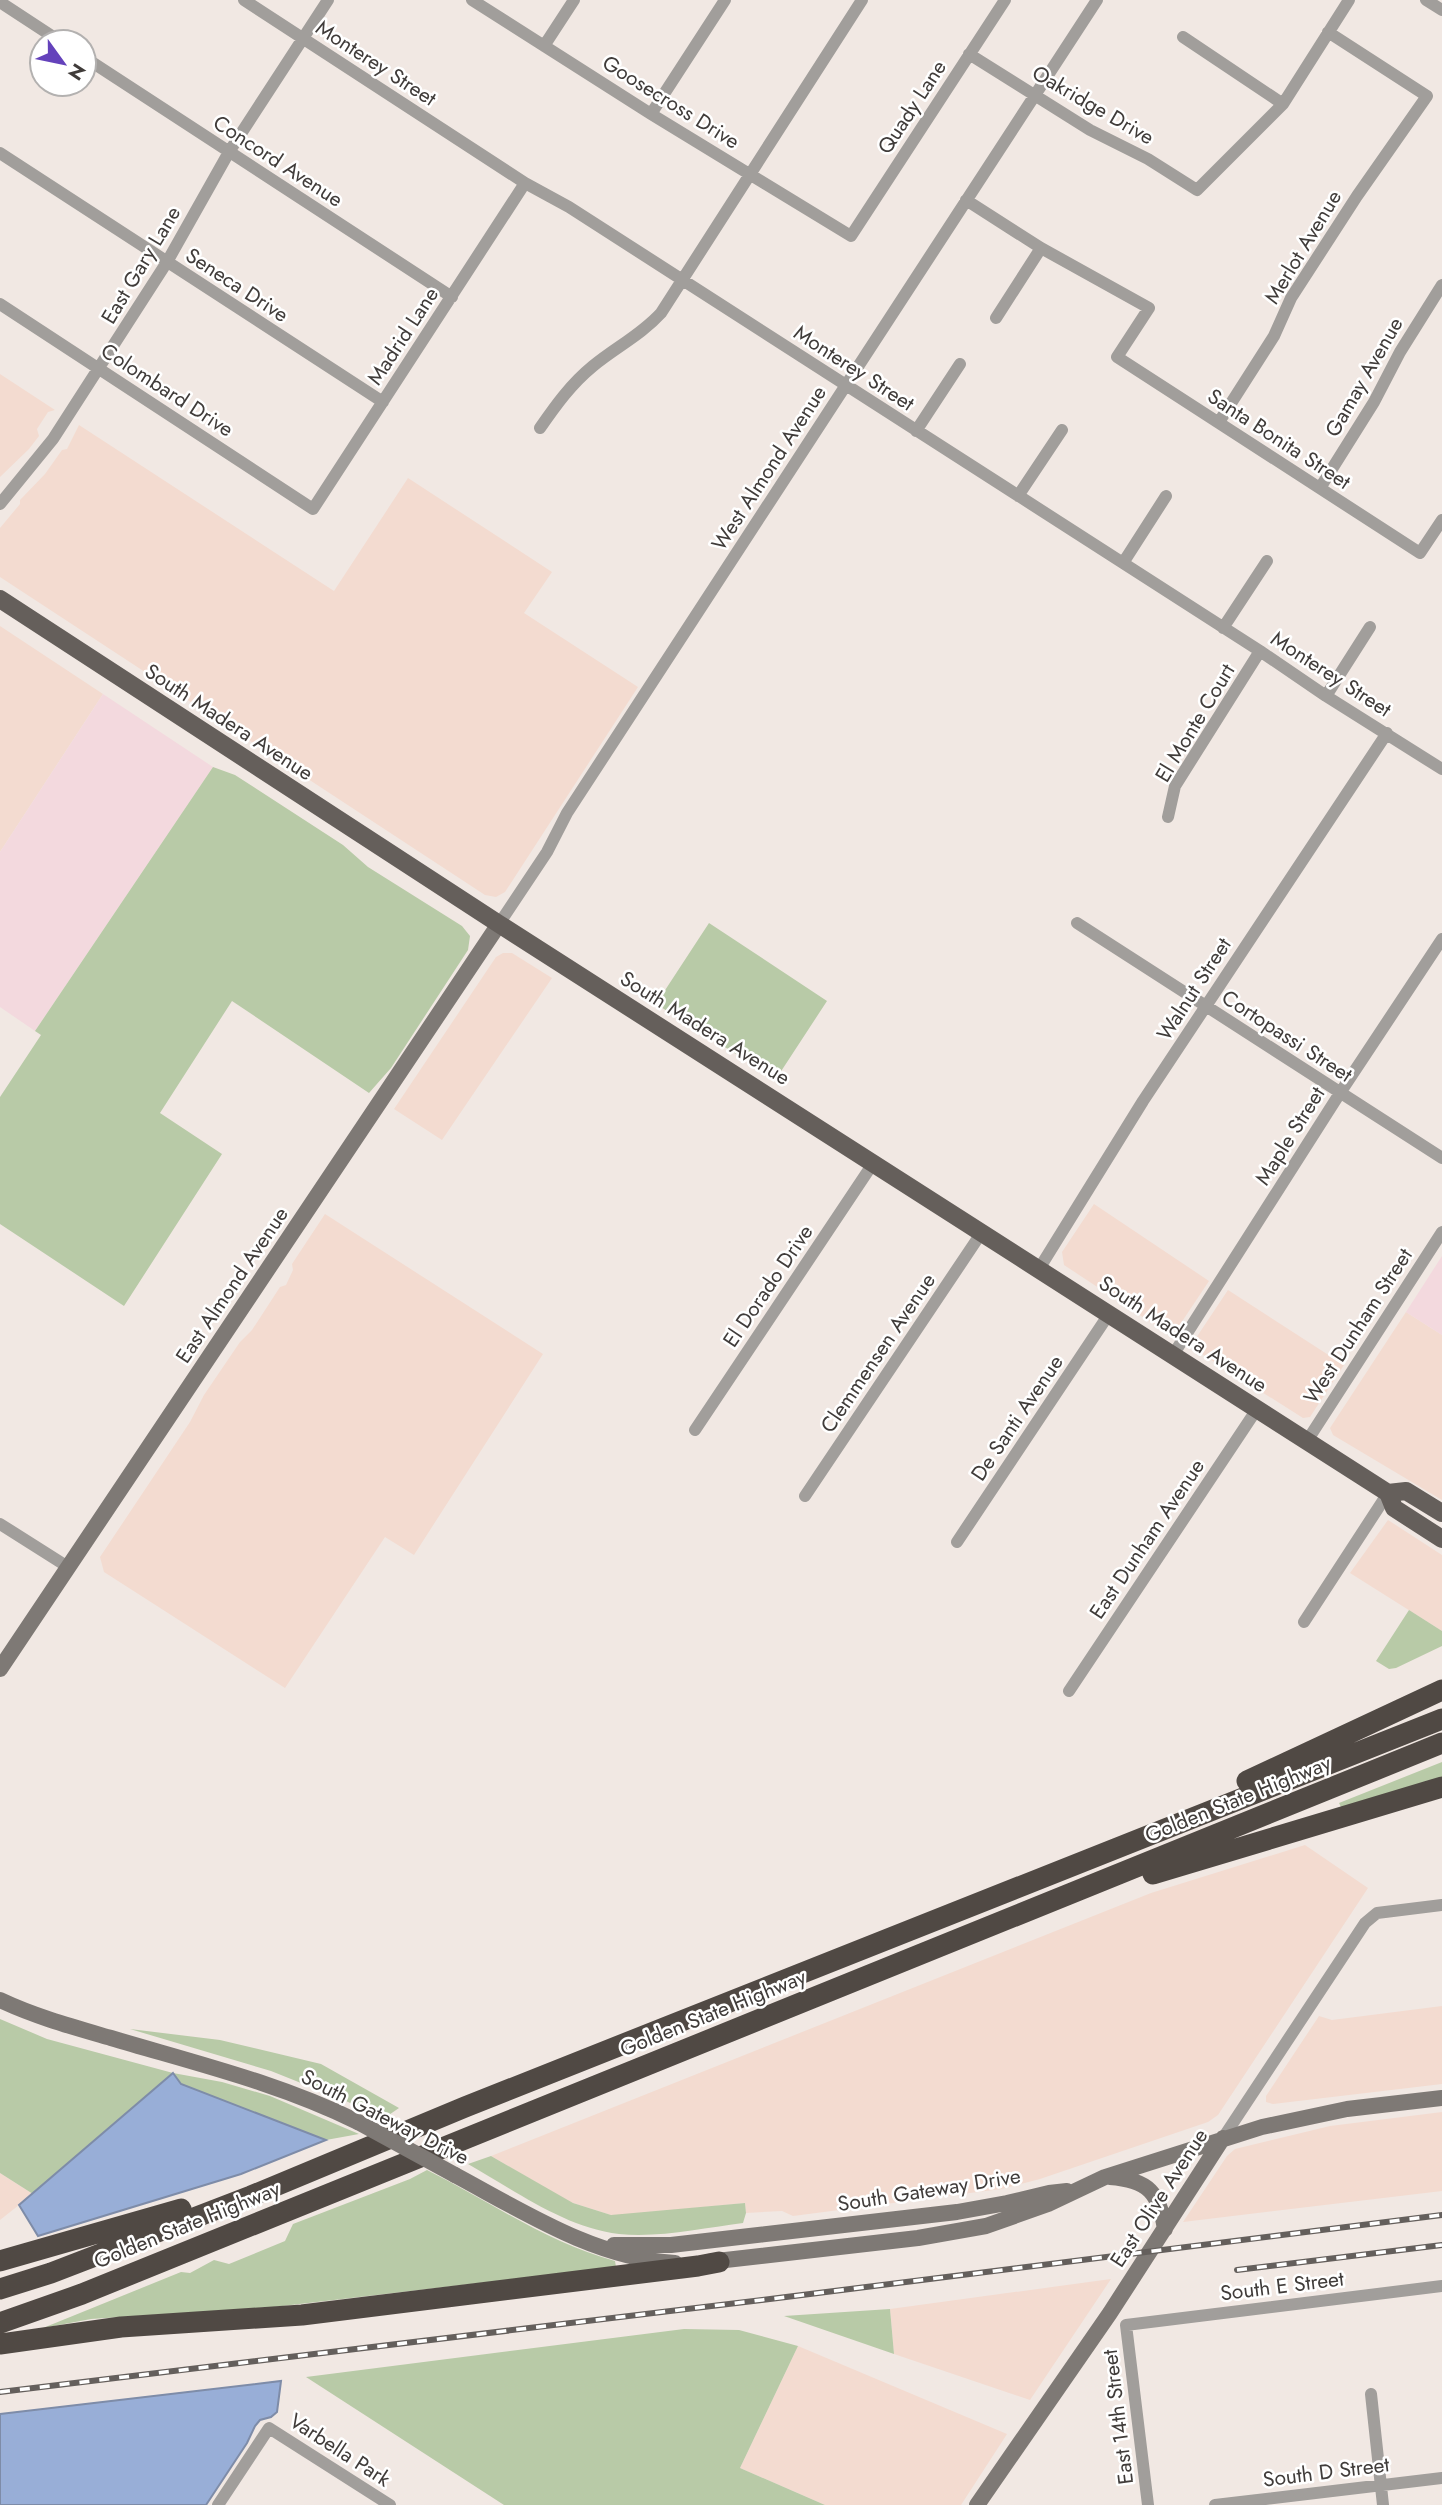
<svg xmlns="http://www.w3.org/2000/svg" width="1442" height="2505" viewBox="0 0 1442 2505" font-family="Jost,sans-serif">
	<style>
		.commercial { fill: #f3dbd0 }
		.education { fill: #f3d9de }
		.green { fill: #b8caa7 }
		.water { fill: #98aed7; stroke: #7e8ca8; stroke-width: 2 }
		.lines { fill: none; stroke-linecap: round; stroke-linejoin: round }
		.street { stroke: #a19e9b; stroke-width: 12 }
		.secondary { stroke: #7e7975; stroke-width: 16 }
		.primary { stroke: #655f5b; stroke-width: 18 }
		.highway { stroke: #504944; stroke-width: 21 }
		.rail-casing { stroke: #645f5c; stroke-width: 6 }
		.rail { stroke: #fff; stroke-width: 3.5; stroke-dasharray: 10; stroke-linecap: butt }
		.secondary-bridge { stroke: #7e7975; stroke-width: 16 }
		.labels { text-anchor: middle; stroke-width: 5; stroke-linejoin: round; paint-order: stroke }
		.street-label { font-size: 21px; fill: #403c3a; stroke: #fff }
	</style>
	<rect width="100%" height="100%" fill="#f1e8e3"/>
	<path class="commercial" d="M 0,374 L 55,410 L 48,412 L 37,429 L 39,436 L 29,449 L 0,477 Z
		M 79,425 L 334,591 L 408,478 L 552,572 L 524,613 L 638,687 L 505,892 L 496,897 L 485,895 L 0,577 L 0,528 L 20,504 L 20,500 L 45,474 L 62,450 L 67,449 Z
		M 0,626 L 103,694 L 0,852 Z
		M 503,953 L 512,953 L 552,978 L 442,1140 L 394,1109 L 496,957 Z
		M 1094,1204 L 1209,1281 L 1177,1329 L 1164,1331 L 1064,1265 L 1062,1252 Z
		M 325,1214 L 543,1354 L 414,1555 L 385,1537 L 285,1688 L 104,1572 L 100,1557 L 190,1422 L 204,1395 L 240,1342 L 252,1330 L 280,1287 L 286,1285 L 293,1270 L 292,1264 Z
		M 1228,1290 L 1344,1365 L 1310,1417 L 1303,1418 L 1194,1349 L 1192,1344 Z
		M 1406,1312 L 1442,1335 L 1442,1500 L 1333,1435 L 1330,1428 Z
		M 1388,1520 L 1442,1555 L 1442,1631 L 1350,1573 Z
		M 1305,1845 L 1368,1888 L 1218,2115 L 1208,2122 L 1040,2179 L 1001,2189 L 793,2216 L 782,2211 L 746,2213 L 745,2203 L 614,2216 L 570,2202 L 491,2156 L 1151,1893 Z
		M 1442,2006 L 1442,2084 L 1273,2104 L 1266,2102 L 1266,2096 L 1319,2016 L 1332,2020 Z
		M 1442,2112 L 1442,2191 L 1183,2222 L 1227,2156 L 1235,2149 L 1330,2126 Z
		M 0,2173 L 33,2194 L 0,2220 Z
		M 1111,2279 L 1030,2400 L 894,2354 L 890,2309 Z
		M 798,2346 L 1007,2434 L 961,2505 L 825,2505 L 740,2468 Z"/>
	<path class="education" d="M 103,694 L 213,767 L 35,1031 L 0,1007 L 0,852 Z
		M 1442,1256 L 1442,1335 L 1406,1312 Z"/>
	<path class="green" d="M 213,767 L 235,775 L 343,845 L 368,867 L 462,926 L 470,936 L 468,950 L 391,1068 L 369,1093 L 232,1001 L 160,1113 L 222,1154 L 124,1306 L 0,1224 L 0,1097 L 41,1035 L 35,1031 Z
		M 709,923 L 827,1001 L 776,1079 L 656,1004 Z
		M 1409,1610 L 1442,1631 L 1442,1646 L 1396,1668 L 1389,1669 L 1376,1661 Z
		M 1442,1762 L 1442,1782 L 1342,1809 L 1339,1803 Z
		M 0,2019 L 47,2039 L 173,2073 L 222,2082 L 270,2096 L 359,2134 L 326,2140 L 181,2084 L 173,2073 L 33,2194 L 0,2173 Z
		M 130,2029 L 220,2040 L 321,2064 L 399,2108 L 383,2119 L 346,2101 L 271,2071 Z
		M 491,2156 L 573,2203 L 611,2215 L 745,2203 L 746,2213 L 743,2223 C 703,2228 660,2238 619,2234 C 565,2228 514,2190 468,2164 Z
		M 427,2170 C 489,2201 548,2243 615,2261 L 616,2267 L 274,2307 L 91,2319 L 43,2328 L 181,2272 L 190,2273 L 214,2260 L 229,2264 L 285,2241 L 293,2224 L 410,2179 Z
		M 890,2309 L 894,2354 L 784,2316 Z
		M 684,2329 L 739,2330 L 798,2346 L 740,2468 L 825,2505 L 504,2505 L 306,2377 Z"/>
	<path class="water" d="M 173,2073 L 181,2084 L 326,2140 L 241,2174 L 38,2236 L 19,2205 Z
		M 281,2381 L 277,2412 L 271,2417 L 260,2420 L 255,2426 L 247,2443 L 206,2505 L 0,2505 L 0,2414 Z"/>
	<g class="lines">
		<path class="street" d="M 244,0 L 525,183 L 569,207 L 1260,651 L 1326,696 L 1442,769
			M 472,0 L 651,114 L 851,236 L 1005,0
			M 1426,0 L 1442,10
			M 0,2 L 61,42
			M 1183,37 L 1283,104
			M 544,46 L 574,0
			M 969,54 L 1090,130 L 1148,159 L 1197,190 L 1283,104 L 1349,0
			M 84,57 L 452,297
			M 651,114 L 725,0
			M 0,153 L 383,402
			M 966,200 L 1041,248 L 1149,308 L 1117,357 L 1420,553 L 1442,520
			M 0,304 L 313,509 L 525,183
			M 996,318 L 1041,248
			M 1219,422 L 1274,336 L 1291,298 L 1357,196 L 1427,96 L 1328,32
			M 540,428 C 556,405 571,384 593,366 C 616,347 641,335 661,313 L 862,0
			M 916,431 L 960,364
			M 1320,488 L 1374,402 L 1400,352 L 1442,285
			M 1018,496 L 1062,430
			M 0,504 L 53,439 L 167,262 L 229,152 L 328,0
			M 1123,563 L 1166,496
			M 1223,628 L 1267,561
			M 1326,696 L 1370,627
			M 1168,817 L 1175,786 L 1260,651
			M 1077,923 L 1442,1158
			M 499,924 L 547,852 L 567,813 L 1097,0
			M 1039,1269 L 1143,1101 L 1387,733
			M 1173,1355 L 1340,1093 L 1442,939
			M 695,1430 L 874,1162
			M 1307,1441 L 1442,1232
			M 805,1496 L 982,1232
			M 0,1524 L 68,1567
			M 957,1542 L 1109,1314
			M 1304,1622 L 1388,1493
			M 1069,1691 L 1257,1409
			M 1223,2138 L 1365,1923 L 1377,1913 L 1442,1905
			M 1126,2325 L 1442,2286
			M 1126,2325 L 1148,2505
			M 1371,2394 L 1383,2505
			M 218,2505 L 269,2428 L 390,2505
			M 1215,2505 L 1442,2478"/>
		<path class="secondary" d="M 0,1669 L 499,924
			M 0,2000 C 36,2017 73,2027 111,2038 C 195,2063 279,2083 358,2122
			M 455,2175 C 524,2212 595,2258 675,2263
			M 1110,2177 C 1149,2180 1159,2193 1165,2229
			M 614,2245 L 671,2245 L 957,2212 L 1007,2203 L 1049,2193 L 1067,2191
			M 708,2262 L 918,2238 L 986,2226 L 1048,2204 L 1105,2177 L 1262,2127 L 1347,2109 L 1442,2098
			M 977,2505 L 1110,2313 L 1223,2138"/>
		<path class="primary" d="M 0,599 L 499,924 L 1388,1493 L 1394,1508 L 1442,1539
			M 1388,1493 L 1406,1491 L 1442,1513"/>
		<path class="highway" d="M 1247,1781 L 1442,1690
			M 1153,1874 L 1442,1787
			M 0,2261 L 181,2209
			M 0,2289 L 51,2273 L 251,2196 L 465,2107 L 1442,1719
			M 0,2323 L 82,2294 L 1442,1743
			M 0,2344 L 121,2327 L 302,2315 L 698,2266 L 719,2262"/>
		<g class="rail-casing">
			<path id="rail" d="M 1237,2270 L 1442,2245
				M 0,2392 L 786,2297 L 1442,2215"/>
		</g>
		<use href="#rail" class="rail"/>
		<path class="secondary-bridge" d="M 358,2122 L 455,2175"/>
	</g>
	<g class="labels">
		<g class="street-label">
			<text transform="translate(376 63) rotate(33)" y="7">Monterey Street</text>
			<text transform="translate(671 102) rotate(32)" y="7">Goosecross Drive</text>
			<text transform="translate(1093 105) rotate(30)" y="7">Oakridge Drive</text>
			<text transform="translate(912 107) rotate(-57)" y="7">Quady Lane</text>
			<text transform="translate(278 161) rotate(33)" y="7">Concord Avenue</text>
			<text transform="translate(1303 247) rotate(-59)" y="7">Merlot Avenue</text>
			<text transform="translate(141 265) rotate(-59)" y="7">East Gary Lane</text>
			<text transform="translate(237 285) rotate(33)" y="7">Seneca Drive</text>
			<text transform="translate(403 336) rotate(-57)" y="7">Madrid Lane</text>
			<text transform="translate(854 368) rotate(33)" y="7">Monterey Street</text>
			<text transform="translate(1364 377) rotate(-60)" y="7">Gamay Avenue</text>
			<text transform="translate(167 390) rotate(33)" y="7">Colombard Drive</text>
			<text transform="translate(1279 439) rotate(33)" y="7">Santa Bonita Street</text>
			<text transform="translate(769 468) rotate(-57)" y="7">West Almond Avenue</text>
			<text transform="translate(1331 674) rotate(33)" y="7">Monterey Street</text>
			<text transform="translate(229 722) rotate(33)" y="7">South Madera Avenue</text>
			<text transform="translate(1195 723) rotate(-59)" y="7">El Monte Court</text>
			<text transform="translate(1194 989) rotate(-57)" y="7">Walnut Street</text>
			<text transform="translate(705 1028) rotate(32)" y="7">South Madera Avenue</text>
			<text transform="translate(1287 1036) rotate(33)" y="7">Cortopassi Street</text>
			<text transform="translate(1290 1136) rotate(-58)" y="7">Maple Street</text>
			<text transform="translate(232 1285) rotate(-56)" y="7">East Almond Avenue</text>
			<text transform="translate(768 1286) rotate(-56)" y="7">El Dorado Drive</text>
			<text transform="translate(1358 1326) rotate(-57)" y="7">West Dunham Street</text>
			<text transform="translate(1183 1334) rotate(33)" y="7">South Madera Avenue</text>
			<text transform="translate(878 1353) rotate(-56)" y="7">Clemmensen Avenue</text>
			<text transform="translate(1017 1418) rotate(-56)" y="7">De Santi Avenue</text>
			<text transform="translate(1147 1539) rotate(-56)" y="7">East Dunham Avenue</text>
			<text transform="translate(1238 1799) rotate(-22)" y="7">Golden State Highway</text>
			<text transform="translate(713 2013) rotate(-22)" y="7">Golden State Highway</text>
			<text transform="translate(385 2117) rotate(27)" y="7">South Gateway Drive</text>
			<text transform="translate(929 2190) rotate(-9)" y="7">South Gateway Drive</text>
			<text transform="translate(1159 2198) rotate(-57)" y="7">East Olive Avenue</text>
			<text transform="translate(187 2225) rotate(-22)" y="7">Golden State Highway</text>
			<text transform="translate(1282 2286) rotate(-7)" y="7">South E Street</text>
			<text transform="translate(1118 2417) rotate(-97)" y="7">East 14th Street</text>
			<text transform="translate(340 2450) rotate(33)" y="7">Varbella Park</text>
			<text transform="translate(1326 2472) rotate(-7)" y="7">South D Street</text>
		</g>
	</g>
	<g transform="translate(63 63) rotate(123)"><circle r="33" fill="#ffffff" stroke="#b3b1b0" stroke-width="2"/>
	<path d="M0-5L12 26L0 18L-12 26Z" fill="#6442bb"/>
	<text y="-10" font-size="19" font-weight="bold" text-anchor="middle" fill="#403c3a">N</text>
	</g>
</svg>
